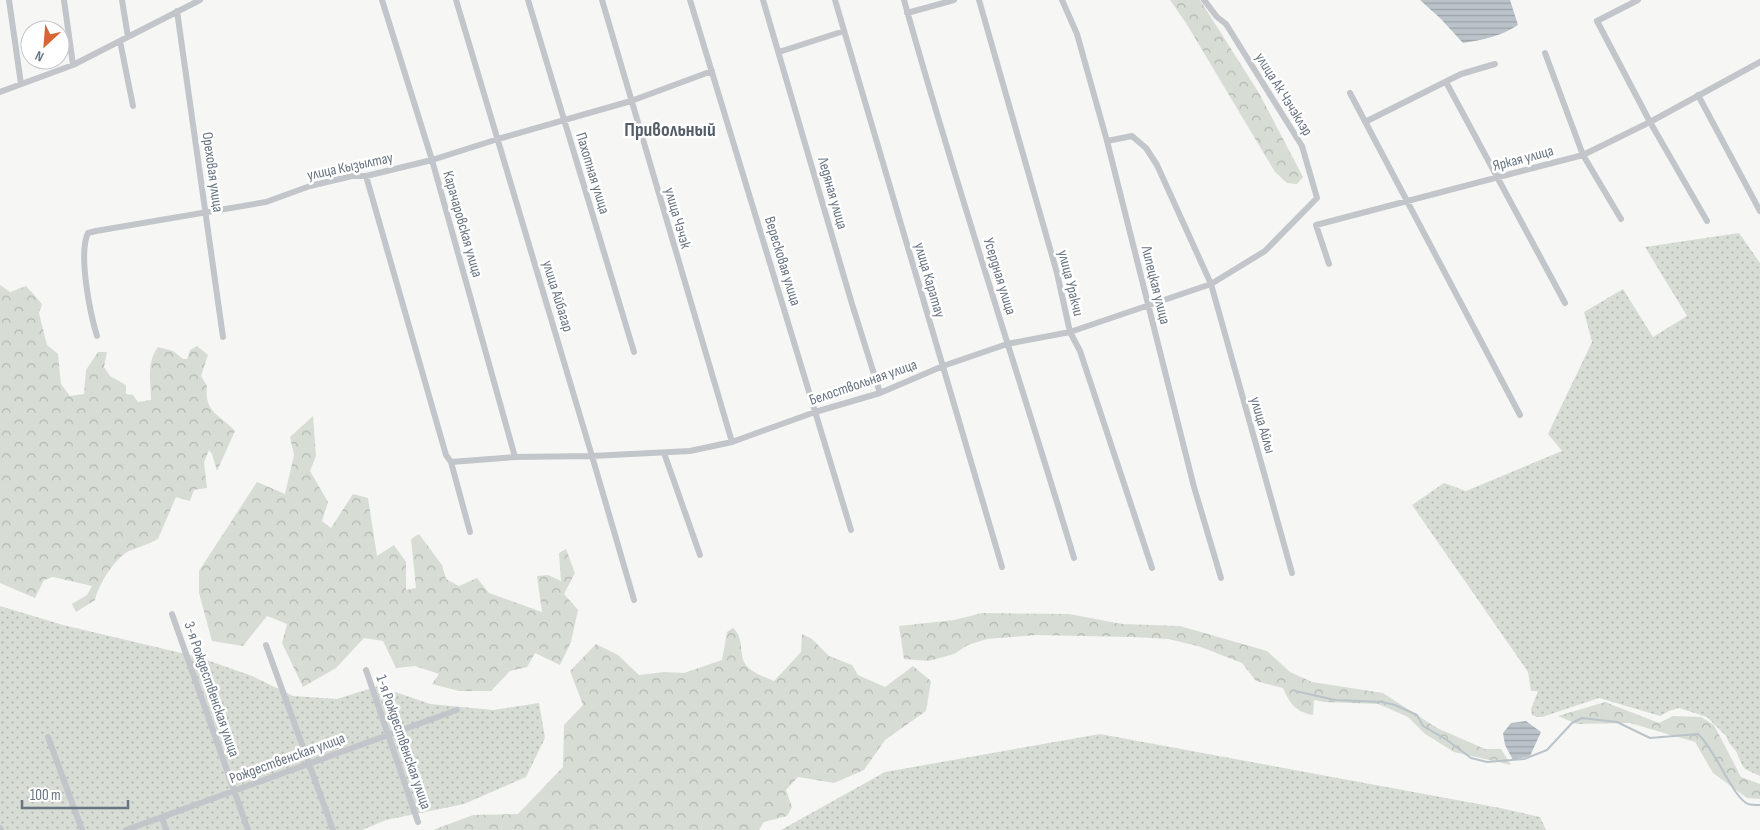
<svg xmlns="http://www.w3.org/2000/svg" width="1760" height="830" viewBox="0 0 1760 830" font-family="'Sofia Sans Condensed',sans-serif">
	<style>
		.grass { fill: url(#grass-dots) }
		.forest { fill: url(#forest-crowns) }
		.water { fill: url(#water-rules) }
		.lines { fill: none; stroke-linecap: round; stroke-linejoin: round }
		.stream { stroke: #bac3c9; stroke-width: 2 }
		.street { stroke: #c2c5c9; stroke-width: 6 }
		.labels { text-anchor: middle; stroke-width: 5; stroke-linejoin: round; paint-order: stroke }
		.street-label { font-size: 15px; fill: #687482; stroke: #fff }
		.district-label { font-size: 20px; font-weight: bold; fill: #555e68; stroke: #fff }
	</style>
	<defs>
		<pattern id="grass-dots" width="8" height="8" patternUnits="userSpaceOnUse" patternTransform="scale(1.25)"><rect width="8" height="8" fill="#d7ddd5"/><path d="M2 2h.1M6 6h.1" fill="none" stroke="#b2b8b2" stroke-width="1.8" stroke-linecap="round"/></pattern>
		<pattern id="forest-crowns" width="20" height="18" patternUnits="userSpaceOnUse" patternTransform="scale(1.25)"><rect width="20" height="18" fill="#d7ddd5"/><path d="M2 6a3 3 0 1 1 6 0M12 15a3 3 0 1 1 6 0" fill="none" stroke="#b2b8b2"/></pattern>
		<pattern id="water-rules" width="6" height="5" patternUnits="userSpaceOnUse" patternTransform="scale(1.25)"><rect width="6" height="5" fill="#bac3c9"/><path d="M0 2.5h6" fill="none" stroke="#9ba3a9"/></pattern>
	</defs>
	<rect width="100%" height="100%" fill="#f6f6f4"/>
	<path class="grass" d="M 1739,233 L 1760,263 L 1760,776 L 1745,769 L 1742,765 L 1736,751 L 1729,743 L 1727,737 L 1707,717 L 1679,708 L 1669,711 L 1660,716 L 1599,698 L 1542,717 L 1537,717 L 1532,715 L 1531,709 L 1538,691 L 1531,691 L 1528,672 L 1412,505 L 1444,483 L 1466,491 L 1562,451 L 1548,434 L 1592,342 L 1584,312 L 1623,289 L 1653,337 L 1687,316 L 1645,247 Z
		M 0,606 L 63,625 L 198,657 L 252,676 L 293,696 L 337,699 L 378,686 L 430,704 L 493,710 L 539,703 L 545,738 L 526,777 L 464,804 L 386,820 L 362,830 L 0,830 Z
		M 1100,734 L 1500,808 L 1540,817 L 1546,830 L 781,830 L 885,772 Z"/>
	<path class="forest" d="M 1170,0 L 1200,0 L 1259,93 L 1303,177 L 1297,184 L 1287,183 L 1275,172 L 1186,23 Z
		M 0,285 L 10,292 L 26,286 L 42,304 L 39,313 L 47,345 L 58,354 L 61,384 L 70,396 L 84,394 L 86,370 L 98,352 L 107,352 L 104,367 L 110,376 L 126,385 L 126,394 L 133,395 L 138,402 L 151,400 C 151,381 146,363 158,347 L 173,351 L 183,359 L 187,359 L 190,350 L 197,346 L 208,355 L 201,376 L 207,386 C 204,413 220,414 235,431 L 217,471 L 212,454 L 209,450 L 204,462 L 207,488 L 194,490 L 190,501 L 176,497 L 158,539 C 149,544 138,547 129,551 C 115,558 98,585 95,600 L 76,612 L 72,604 L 87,595 L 92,586 L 53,577 L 44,580 L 35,598 L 0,583 Z
		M 313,416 L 316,456 L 310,471 L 328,502 L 322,521 L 331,528 L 353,494 L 368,498 L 377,556 L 394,545 L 406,562 L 406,590 L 416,588 L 411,539 L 419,534 L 442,565 L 446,579 L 459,586 L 477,578 L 489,593 L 542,612 L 537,576 L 548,575 L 561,581 L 559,553 L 566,549 L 575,573 L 564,594 L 578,610 L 571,642 L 560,665 L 535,653 L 527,667 L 510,671 L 491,691 L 459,691 L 432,684 L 439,674 L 415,666 L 396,668 L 383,641 L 364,638 L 336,668 L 303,687 L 282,643 L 287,624 L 267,616 L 243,646 L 212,641 L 199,593 L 199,571 L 257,482 L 285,494 L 294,455 L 290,437 Z
		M 982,613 L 1069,614 L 1122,624 L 1180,626 L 1267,651 L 1290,672 L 1312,682 L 1383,693 L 1437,728 L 1485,749 L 1501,749 L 1511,765 L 1454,752 L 1425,734 L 1408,717 L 1378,704 L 1324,702 L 1314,700 L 1313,715 C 1296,712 1290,704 1283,688 L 1256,681 L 1242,663 L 1198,646 L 1168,639 L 1132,637 L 1036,635 L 987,639 L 968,645 L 954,654 L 929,661 L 904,659 L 899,626 L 954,620 Z
		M 733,628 C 745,638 738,654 746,665 C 752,673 765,677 774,681 L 801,652 L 802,634 L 812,639 L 829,656 L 852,665 L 858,675 L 885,687 L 913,666 L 931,681 L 926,711 L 885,740 L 864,770 L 834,783 L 798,777 L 786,790 L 792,807 L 787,816 L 764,822 L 759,830 L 433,830 L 473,815 L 518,814 L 563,767 L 564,725 L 583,705 L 570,671 L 596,644 L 618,655 L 639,675 L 664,672 L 684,673 L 722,660 L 727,632 Z
		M 1605,702 L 1659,723 L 1673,716 L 1701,717 L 1714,725 L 1741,777 L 1760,784 L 1760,799 L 1747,798 L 1713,773 L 1695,742 L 1630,723 L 1577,724 L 1558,716 Z"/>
	<path class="water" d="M 1420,0 L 1510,0 L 1518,25 C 1502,36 1482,40 1463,43 L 1441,19 Z
		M 1526,721 L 1541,732 L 1530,756 L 1513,760 L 1505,745 L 1503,733 L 1511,723 Z"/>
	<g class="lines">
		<path class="stream" d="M 1295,691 L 1335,700 L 1382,702 L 1395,705 L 1417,715 L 1423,726 L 1447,740 L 1471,758 L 1487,762 L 1524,759 L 1547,750 L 1572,723 L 1582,718 L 1617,722 L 1650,738 L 1698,734 C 1715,749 1733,798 1748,804 C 1752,805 1756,805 1760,805"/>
		<path class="street" d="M 9,0 L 21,84
			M 64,0 L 73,65
			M 122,0 L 128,37
			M 382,0 L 432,160 L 515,457
			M 456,0 L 592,456 L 634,600
			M 528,0 L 634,352
			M 602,0 L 732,442
			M 690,0 L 851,530
			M 763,0 L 852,304 L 880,393
			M 835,0 L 1002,567
			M 904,0 C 956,187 1018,372 1074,558
			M 979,0 L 1057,273 L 1070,332 L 1080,351 L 1152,568
			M 1062,0 L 1077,34 L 1107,141 L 1194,487 L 1221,578
			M 1638,0 L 1597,21 L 1650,122 L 1707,221
			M 177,11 L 223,337
			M 907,13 L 954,0
			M 120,41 L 133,106
			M 779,52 L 844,31
			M 1545,53 L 1583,155 L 1621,219
			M 1446,82 L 1565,303
			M 0,92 L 73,65 L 200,0
			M 1350,93 L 1520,415
			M 1698,95 L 1760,211
			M 1365,122 L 1461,74 L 1495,64
			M 1107,141 L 1132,136 L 1146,148 L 1157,165 L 1211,284 L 1292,573
			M 366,176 L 446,455 L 451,462 L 470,532
			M 1329,264 L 1316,225 L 1583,155 L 1650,122 L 1760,62
			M 97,336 C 90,313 78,254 88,233 L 96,231 L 266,202 L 310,186 L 352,176 L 366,176 L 432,160 L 498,139 L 631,101 L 712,71
			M 664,453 L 700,555
			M 451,462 L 515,457 L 592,456 L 690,451 L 732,442 L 815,412 L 880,393 L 943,366 L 1007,344 L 1070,332 L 1211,284 L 1265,251 L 1317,198 L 1302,146 L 1226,24 L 1217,17 L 1204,0
			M 172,614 L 248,830
			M 266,645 L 333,830
			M 366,670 L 418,822
			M 48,737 L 82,830
			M 162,817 L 166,830
			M 0,828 L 1,830
			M 126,830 L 457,710"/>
	</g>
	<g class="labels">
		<g class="street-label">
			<text transform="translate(1284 94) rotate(58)" y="5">улица Ак Чэчэклэр</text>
			<text transform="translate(1523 158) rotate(-15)" y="5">Яркая улица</text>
			<text transform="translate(350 166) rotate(-12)" y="5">улица Кызылтау</text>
			<text transform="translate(213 172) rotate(82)" y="5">Ореховая улица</text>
			<text transform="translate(593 173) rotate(73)" y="5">Пахотная улица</text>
			<text transform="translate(833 193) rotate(74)" y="5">Ледяная улица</text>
			<text transform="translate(678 218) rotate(74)" y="5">улица Чэчэк</text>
			<text transform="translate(463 224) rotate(74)" y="5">Карачаровская улица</text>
			<text transform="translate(783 261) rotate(73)" y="5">Вересковая улица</text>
			<text transform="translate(1000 276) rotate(73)" y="5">Усердная улица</text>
			<text transform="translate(930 280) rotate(74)" y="5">улица Каратау</text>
			<text transform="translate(1071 283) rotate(76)" y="5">улица Уракчи</text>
			<text transform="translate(1156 285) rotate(76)" y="5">Липецкая улица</text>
			<text transform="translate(558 296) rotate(73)" y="5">улица Айбагар</text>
			<text transform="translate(863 382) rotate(-19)" y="5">Белоствольная улица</text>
			<text transform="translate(1263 425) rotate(74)" y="5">улица Айлы</text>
			<text transform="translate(212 689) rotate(71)" y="5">3-я Рождественская улица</text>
			<text transform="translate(404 742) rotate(71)" y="5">1-я Рождественская улица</text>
			<text transform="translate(287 758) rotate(-20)" y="5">Рождественская улица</text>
		</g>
		<g class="district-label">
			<text x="670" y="136">Привольный</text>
		</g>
	</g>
	<g transform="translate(45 45) rotate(206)"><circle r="24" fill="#ffffff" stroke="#c3c7cd"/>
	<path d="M0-4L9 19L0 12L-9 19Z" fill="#d66634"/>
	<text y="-8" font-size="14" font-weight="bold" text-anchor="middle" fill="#687482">N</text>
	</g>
	<path d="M22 800v8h106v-8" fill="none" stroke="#687482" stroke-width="2.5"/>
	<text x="30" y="800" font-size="15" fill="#687482" stroke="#ffffff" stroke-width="4" paint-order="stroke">100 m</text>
</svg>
